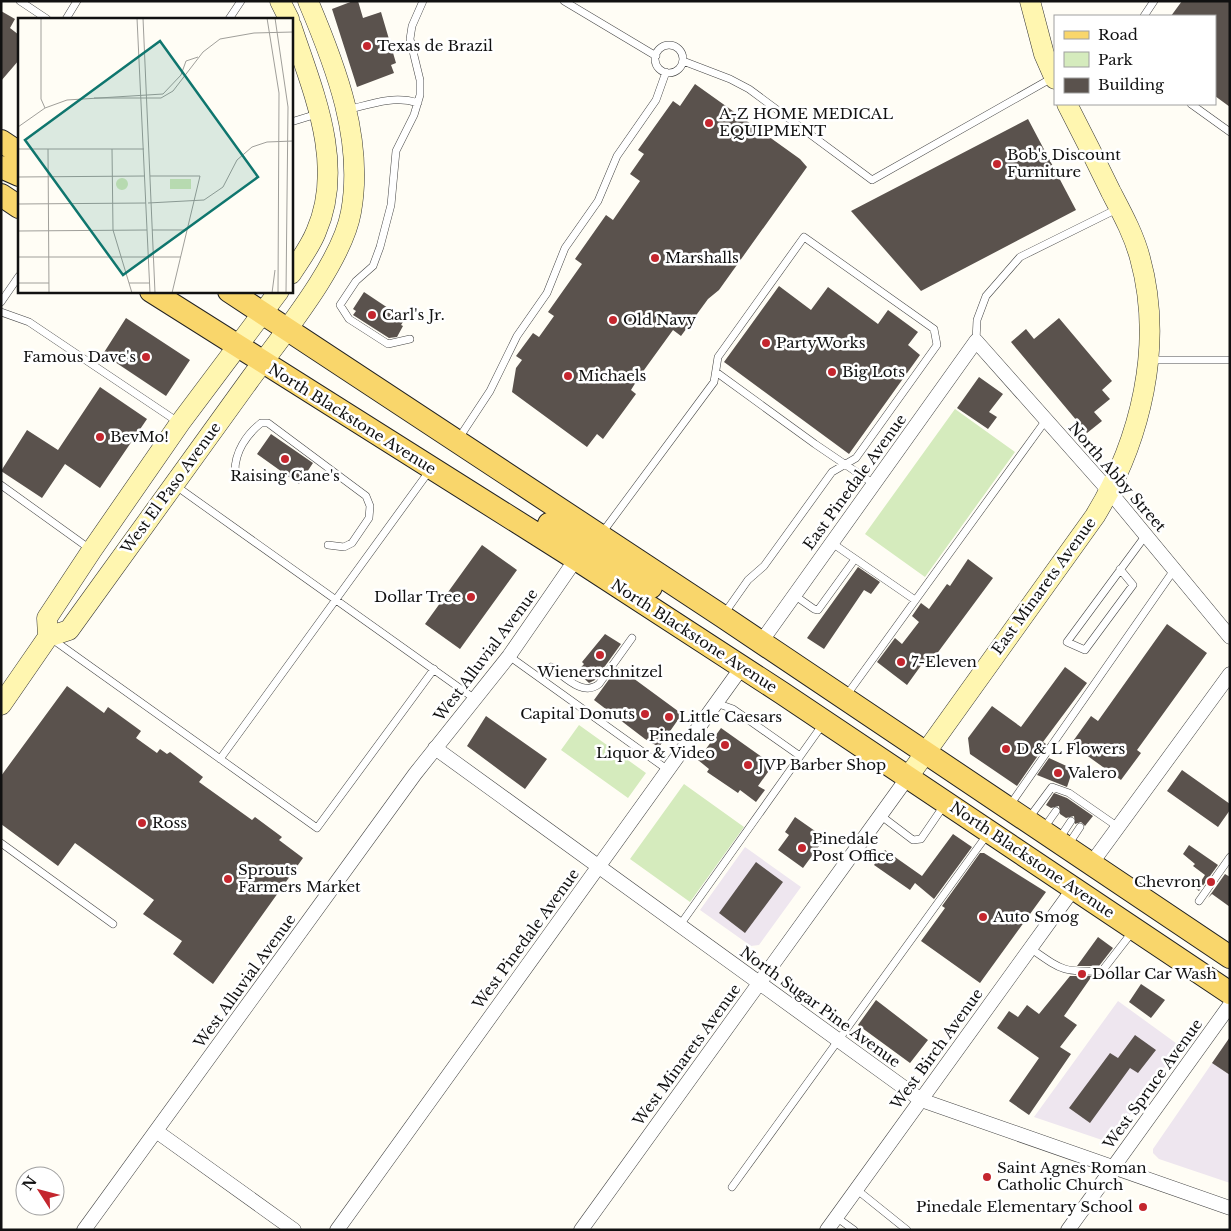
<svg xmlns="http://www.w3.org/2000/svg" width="1231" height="1231" viewBox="0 0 1231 1231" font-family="'Libre Baskerville',serif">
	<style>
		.industrial { fill: #eee6ef }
		.green { fill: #d5ebbd }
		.building { fill: #5a524d }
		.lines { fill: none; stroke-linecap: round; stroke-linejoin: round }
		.lane-casing { stroke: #444; stroke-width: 8 }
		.street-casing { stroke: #444; stroke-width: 15 }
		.secondary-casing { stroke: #333; stroke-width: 21 }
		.primary-casing { stroke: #222; stroke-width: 24 }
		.lane { stroke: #fff; stroke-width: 7 }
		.street { stroke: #fff; stroke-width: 14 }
		.secondary { stroke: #fff6b0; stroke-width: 20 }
		.primary { stroke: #f9d66b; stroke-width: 22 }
		.poi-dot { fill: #c4262e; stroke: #fff; stroke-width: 2 }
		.labels { text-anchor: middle; stroke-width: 5; stroke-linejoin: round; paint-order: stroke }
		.poi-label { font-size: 15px; fill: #111; stroke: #fff; text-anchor: start }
		.street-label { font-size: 15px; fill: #111; stroke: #fff }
		.inset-road { fill: none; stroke: #a09f9a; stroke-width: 1 }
		.view { fill: #0f766e; fill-opacity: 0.15; stroke: #0f766e; stroke-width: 2.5 }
		.inset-edge { fill: none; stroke: #111; stroke-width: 2.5 }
	</style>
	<rect width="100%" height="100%" fill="#fffdf5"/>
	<path class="industrial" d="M 745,847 L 801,887 L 759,945 L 751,946 L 700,910 Z
		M 1118,1001 L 1180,1046 L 1114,1137 L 1105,1141 L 1034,1117 Z
		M 1230,1037 L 1230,1183 L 1159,1159 L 1153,1153 L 1153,1149 Z"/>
	<path class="green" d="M 955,409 L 1015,452 L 925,577 L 865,534 Z
		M 579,725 L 646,773 L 628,798 L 561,750 Z
		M 684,784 L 744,827 L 690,902 L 630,859 Z"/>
	<path class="building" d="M 353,1 L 358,1 L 363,18 L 381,12 L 396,63 L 391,65 L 394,73 L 357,87 L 332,9 Z
		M 1182,1 L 1230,1 L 1230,107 L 1215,96 L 1215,16 L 1171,16 Z
		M 1,11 L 15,19 L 10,28 L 19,35 L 19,60 L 1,81 Z
		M 695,84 L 800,159 L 807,167 L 719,290 L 708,299 L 681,336 L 673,330 L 639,377 L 631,390 L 636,394 L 603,439 L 597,434 L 587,447 L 512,392 L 516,368 L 522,360 L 516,356 L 533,333 L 539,337 L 554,316 L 548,312 L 582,264 L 575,259 L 606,215 L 613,220 L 640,181 L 630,174 L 644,154 L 638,150 L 673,101 L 680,106 Z
		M 1028,119 L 1076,210 L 921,291 L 851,211 Z
		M 779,286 L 811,310 L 828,287 L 878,324 L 888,310 L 918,332 L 908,345 L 920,355 L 849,454 L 724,362 Z
		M 364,292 L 388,308 L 386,311 L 403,322 L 401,325 L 403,326 L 397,337 L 389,338 L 353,315 L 356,311 L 353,309 Z
		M 126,318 L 190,360 L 166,396 L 103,354 Z
		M 1059,318 L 1112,381 L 1102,390 L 1110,399 L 1094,412 L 1102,421 L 1087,433 L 1011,342 L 1026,329 L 1034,339 Z
		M 979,377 L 1003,394 L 989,412 L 997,417 L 988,429 L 957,408 Z
		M 100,387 L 147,419 L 100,488 L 65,464 L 42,498 L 1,471 L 27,430 L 58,450 Z
		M 271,434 L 313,463 L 299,484 L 257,454 Z
		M 482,545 L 517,570 L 460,649 L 425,624 Z
		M 968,559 L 993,578 L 930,663 L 925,660 L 907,685 L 877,662 L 895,638 L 902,644 L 919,622 L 912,616 L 921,603 L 929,609 L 947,584 L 950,586 Z
		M 858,567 L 880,582 L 871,594 L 864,590 L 824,649 L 807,638 Z
		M 1167,624 L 1207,653 L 1137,750 L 1141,753 L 1121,780 L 1071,744 L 1091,716 L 1098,721 Z
		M 605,634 L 621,644 L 595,680 L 589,683 L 577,672 L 584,664 L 582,662 Z
		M 618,667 L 682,714 L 659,747 L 645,739 L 594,700 Z
		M 1065,667 L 1087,683 L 1043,742 L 1046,744 L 1017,786 L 970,754 L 968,738 L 992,706 L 1021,727 Z
		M 67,686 L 104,713 L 108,707 L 141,731 L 136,738 L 157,753 L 160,749 L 167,754 L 170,752 L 203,777 L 199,782 L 252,820 L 255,817 L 282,837 L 279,840 L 303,858 L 213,984 L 173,954 L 182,941 L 143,914 L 154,900 L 75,843 L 58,866 L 1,824 L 1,776 Z
		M 486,716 L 547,759 L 525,789 L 467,746 Z
		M 721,728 L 773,765 L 758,786 L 765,790 L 756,802 L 740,790 L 738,793 L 707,772 L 709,769 L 698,760 Z
		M 1049,758 L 1073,769 L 1067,787 L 1037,775 Z
		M 1182,770 L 1230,804 L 1230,810 L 1218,827 L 1167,791 Z
		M 1054,793 L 1067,798 L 1093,816 L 1085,826 L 1081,822 L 1075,824 L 1074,816 L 1066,818 L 1060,814 L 1059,806 L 1051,808 L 1046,805 Z
		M 795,817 L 825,838 L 803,868 L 778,850 L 789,835 L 785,832 Z
		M 953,834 L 972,847 L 934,899 L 915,883 L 910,890 L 874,865 L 885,850 L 922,876 Z
		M 1189,845 L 1218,865 L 1199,891 L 1196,889 L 1205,875 L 1193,866 L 1195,864 L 1183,854 Z
		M 980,853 L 984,853 L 1046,892 L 980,983 L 921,941 L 945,908 L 942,906 Z
		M 756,862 L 783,882 L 745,933 L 719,913 Z
		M 1225,874 L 1230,877 L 1230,907 L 1212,894 L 1208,898 Z
		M 1098,937 L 1113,948 L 1099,966 L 1077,966 Z
		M 1070,976 L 1092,976 L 1064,1016 L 1077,1025 L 1060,1047 L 1071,1054 L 1029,1115 L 1009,1101 L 1039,1058 L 997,1028 L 1009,1011 L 1018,1017 L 1027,1005 L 1039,1014 Z
		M 1141,984 L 1165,1000 L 1151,1018 L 1129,1002 Z
		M 876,1000 L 928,1040 L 910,1063 L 858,1025 Z
		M 1135,1035 L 1156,1050 L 1138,1073 L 1130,1068 L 1090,1123 L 1069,1108 L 1110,1053 L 1118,1058 Z
		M 1230,1037 L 1230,1075 L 1212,1063 Z"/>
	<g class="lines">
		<g class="lane-casing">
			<path id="lane" d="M 20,1 L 47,19
				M 564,1 L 656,56
				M 1144,16 L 1154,1
				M 66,19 L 77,1
				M 229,19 L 241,1
				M655 59a14 14 0 1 1 28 0a14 14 0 1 1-28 0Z
				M 683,61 L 730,79 L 749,89 L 872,180 L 1052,78
				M 1191,104 L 1230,132
				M 347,110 C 371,104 394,95 418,103
				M 291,122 L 317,114
				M 1,302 L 19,276
				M 1,312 L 29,322 L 178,422
				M 410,339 L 388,344 L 349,319 L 340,305 L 356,281 L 373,266 L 380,247 L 391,205 L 396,151 L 414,115 L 420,95 L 420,80 L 410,39 L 412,26 L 423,1
				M 976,341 L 977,320 L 986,296 L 1020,257 L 1119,208
				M 1150,360 L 1230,360
				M 716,372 L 815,444 L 874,484
				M 459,438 L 490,391 L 517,336 L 547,293 L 565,248 L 598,201 L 617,156 L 656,100 L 666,72
				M 235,471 C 235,452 246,435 261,423 L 268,423 L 366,496 L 370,506 L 369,518 L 352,543 L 344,547 L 328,545
				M 1,485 L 90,549
				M 176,486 L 475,699
				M 602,533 L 714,382 L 718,357 L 804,237 L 934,329 L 937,345 L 856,458 L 832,472 L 764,566 L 748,580 L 724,614
				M 832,543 L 915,600
				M 1120,569 L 1133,585 L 1085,650 L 1067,642 L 1146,535
				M 794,595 L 814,609 L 818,610 L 855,559
				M 52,639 L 317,828 L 434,669
				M 509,656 L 668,770
				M 551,667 C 565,677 583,697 599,684 L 632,638
				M 846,696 L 1046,420
				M 716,703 L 733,709 L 800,756
				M 220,759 L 430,470
				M 1010,805 L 1174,570
				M 880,815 L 913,840 L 921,839 L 945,804
				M 1029,818 L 1052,787 L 1069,793 L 1118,827
				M 1044,828 L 1056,811
				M 1059,839 L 1071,821
				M 1,843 L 113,924
				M 1068,845 L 1080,827
				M 1199,901 L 1230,857
				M 680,925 L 823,724
				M 1030,948 C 1063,971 1062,972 1102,971 L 1133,931
				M 732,1187 L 987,835
				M 856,1189 L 907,1230
				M 836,1217 L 854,1230"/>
		</g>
		<g class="street-casing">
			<path id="street" d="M 761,642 L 976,341 L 1110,492 L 1230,637
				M 435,748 L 921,1100 L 1230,1208
				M 1091,864 L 1230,674
				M 156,1131 L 294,1230
				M 84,1230 L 415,774 L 509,656 L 576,559
				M 337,1230 L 742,667
				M 581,1230 L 908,777
				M 827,1230 L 1074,888
				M 1068,1230 L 1230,1005"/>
		</g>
		<g class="secondary-casing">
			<path id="secondary" d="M 280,1 L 289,19
				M 1030,1 L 1044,54 L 1055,79
				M 291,25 C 312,89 346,164 316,232 C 310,247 300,260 291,274
				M 48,637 L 47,618 L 92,550 L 180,423 L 279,291
				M 1,705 L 48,637 L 69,630 C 129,548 188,465 248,382 C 279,339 342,264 351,212 C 364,140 336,67 308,1
				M 908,777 L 1095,516 C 1141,440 1164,345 1140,258 C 1134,235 1122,213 1111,192 C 1097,163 1082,133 1067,104"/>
		</g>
		<g class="primary-casing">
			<path id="primary" d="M 1,141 L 19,153
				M 1,167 L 19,175
				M 1,195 L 19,207
				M 151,291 L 576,559 L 782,693 L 1230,993
				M 229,291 L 722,616 L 1230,957
				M 549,524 L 582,544 L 589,544 L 600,535
				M 576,559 L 591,554 L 598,555 L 651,587"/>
		</g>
		<use href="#lane" class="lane"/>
		<use href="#street" class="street"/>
		<use href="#secondary" class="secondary"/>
		<use href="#primary" class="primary"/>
	</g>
	<g class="poi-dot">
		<circle cx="367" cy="46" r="5"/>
		<circle cx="709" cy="123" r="5"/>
		<circle cx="997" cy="164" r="5"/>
		<circle cx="655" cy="258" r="5"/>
		<circle cx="372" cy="315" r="5"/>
		<circle cx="613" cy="320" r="5"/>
		<circle cx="766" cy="343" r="5"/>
		<circle cx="146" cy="357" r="5"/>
		<circle cx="832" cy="372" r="5"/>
		<circle cx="568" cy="376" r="5"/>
		<circle cx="100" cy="437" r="5"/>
		<circle cx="285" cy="459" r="5"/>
		<circle cx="471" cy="597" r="5"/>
		<circle cx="600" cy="655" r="5"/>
		<circle cx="901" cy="662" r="5"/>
		<circle cx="645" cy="714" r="5"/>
		<circle cx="669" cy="717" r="5"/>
		<circle cx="725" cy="745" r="5"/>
		<circle cx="1006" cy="749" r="5"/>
		<circle cx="748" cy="765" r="5"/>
		<circle cx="1058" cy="773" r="5"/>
		<circle cx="142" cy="823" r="5"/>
		<circle cx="802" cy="848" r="5"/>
		<circle cx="228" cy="879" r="5"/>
		<circle cx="1211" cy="882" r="5"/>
		<circle cx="983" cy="917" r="5"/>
		<circle cx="1082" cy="974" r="5"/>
		<circle cx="987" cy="1177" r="5"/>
		<circle cx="1143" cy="1207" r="5"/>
	</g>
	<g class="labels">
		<g class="poi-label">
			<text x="377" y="51">Texas de Brazil</text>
			<text x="719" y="119">A-Z HOME MEDICAL<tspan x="719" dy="17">EQUIPMENT</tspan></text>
			<text x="1007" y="160">Bob's Discount<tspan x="1007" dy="17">Furniture</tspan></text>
			<text x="665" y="263">Marshalls</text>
			<text x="382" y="320">Carl's Jr.</text>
			<text x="623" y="325">Old Navy</text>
			<text x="776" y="348">PartyWorks</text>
			<text x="136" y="362" text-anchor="end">Famous Dave's</text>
			<text x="842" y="377">Big Lots</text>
			<text x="578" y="381">Michaels</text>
			<text x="110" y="442">BevMo!</text>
			<text x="285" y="481" text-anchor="middle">Raising Cane's</text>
			<text x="461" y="602" text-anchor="end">Dollar Tree</text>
			<text x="911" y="667">7-Eleven</text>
			<text x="600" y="677" text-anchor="middle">Wienerschnitzel</text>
			<text x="635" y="719" text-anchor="end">Capital Donuts</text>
			<text x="679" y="722">Little Caesars</text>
			<text x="715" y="741" text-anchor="end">Pinedale<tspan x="715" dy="17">Liquor &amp; Video</tspan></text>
			<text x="1016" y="754">D &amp; L Flowers</text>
			<text x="758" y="770">JVP Barber Shop</text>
			<text x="1068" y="778">Valero</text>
			<text x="152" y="828">Ross</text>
			<text x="812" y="844">Pinedale<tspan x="812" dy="17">Post Office</tspan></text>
			<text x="238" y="875">Sprouts<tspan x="238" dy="17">Farmers Market</tspan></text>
			<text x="1201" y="887" text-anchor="end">Chevron</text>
			<text x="993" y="922">Auto Smog</text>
			<text x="1092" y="979">Dollar Car Wash</text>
			<text x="997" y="1173">Saint Agnes Roman<tspan x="997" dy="17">Catholic Church</tspan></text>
			<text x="1133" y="1212" text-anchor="end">Pinedale Elementary School</text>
		</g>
		<g class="street-label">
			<text transform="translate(352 419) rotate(32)" y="5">North Blackstone Avenue</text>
			<text transform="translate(1117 477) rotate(49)" y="5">North Abby Street</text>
			<text transform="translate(855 482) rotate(-54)" y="5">East Pinedale Avenue</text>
			<text transform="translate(171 488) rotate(-54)" y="5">West El Paso Avenue</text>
			<text transform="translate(1044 586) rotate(-54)" y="5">East Minarets Avenue</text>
			<text transform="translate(694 636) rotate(33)" y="5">North Blackstone Avenue</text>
			<text transform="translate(486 655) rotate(-53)" y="5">West Alluvial Avenue</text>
			<text transform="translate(1032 860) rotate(34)" y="5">North Blackstone Avenue</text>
			<text transform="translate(526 939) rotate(-54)" y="5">West Pinedale Avenue</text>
			<text transform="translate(245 981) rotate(-54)" y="5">West Alluvial Avenue</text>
			<text transform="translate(820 1007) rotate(36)" y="5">North Sugar Pine Avenue</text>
			<text transform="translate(937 1049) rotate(-54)" y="5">West Birch Avenue</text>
			<text transform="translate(687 1055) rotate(-54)" y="5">West Minarets Avenue</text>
			<text transform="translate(1153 1084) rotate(-54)" y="5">West Spruce Avenue</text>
		</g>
	</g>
	<g transform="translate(18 18)">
		<rect width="275" height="275" fill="#fffdf5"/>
		<path d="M98 166a6 6 0 1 1 12 0a6 6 0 1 1-12 0ZM 152,161 L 173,161 L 173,171 L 152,171 Z" fill="#d5ebbd"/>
		<path class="inset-road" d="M 23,0 L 23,81 L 27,90M 119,0 L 132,275M 125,0 L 137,275M 249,0 L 261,75 L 260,275M 257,0 L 270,89 L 268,275M 76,80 L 143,80 L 155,73 L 185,34 L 202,21 L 236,15 L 275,14M 0,109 L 27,90 L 49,82 L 145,76 L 163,57 L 168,43 L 180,39M 0,131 L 126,131M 30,131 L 31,275M 94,131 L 95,212 L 114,275M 132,158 L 182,158 L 154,275M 0,159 L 127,158M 130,185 L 186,182 L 205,169 L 219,142 L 234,129 L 249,124 L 275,123M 0,186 L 128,185M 134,212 L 169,212M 0,213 L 129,212M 0,239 L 163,239M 0,265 L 31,265M 111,265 L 131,265M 254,275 L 257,252"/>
		<path class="view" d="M 142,23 L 240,159 L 105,257 L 7,122 Z"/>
		<rect width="275" height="275" class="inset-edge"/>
	</g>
	<rect width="1231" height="1231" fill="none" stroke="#111111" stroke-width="5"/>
	<rect x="1054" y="15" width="162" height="90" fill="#ffffff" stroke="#a0a0a0"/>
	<rect x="1064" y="31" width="25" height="8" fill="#f9d66b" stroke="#a0a0a0"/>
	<text x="1098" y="40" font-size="15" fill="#111111">Road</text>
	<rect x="1064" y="52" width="25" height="15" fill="#d5ebbd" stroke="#a0a0a0"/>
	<text x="1098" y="65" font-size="15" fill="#111111">Park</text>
	<rect x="1064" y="78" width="25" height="15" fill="#5a524d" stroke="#a0a0a0"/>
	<text x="1098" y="90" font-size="15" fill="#111111">Building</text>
	<g transform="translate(40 1191) rotate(306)"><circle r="24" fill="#ffffff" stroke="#a0a0a0"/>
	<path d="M0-4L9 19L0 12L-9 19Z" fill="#c4262e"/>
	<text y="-8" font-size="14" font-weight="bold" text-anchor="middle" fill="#111111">N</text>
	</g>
</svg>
